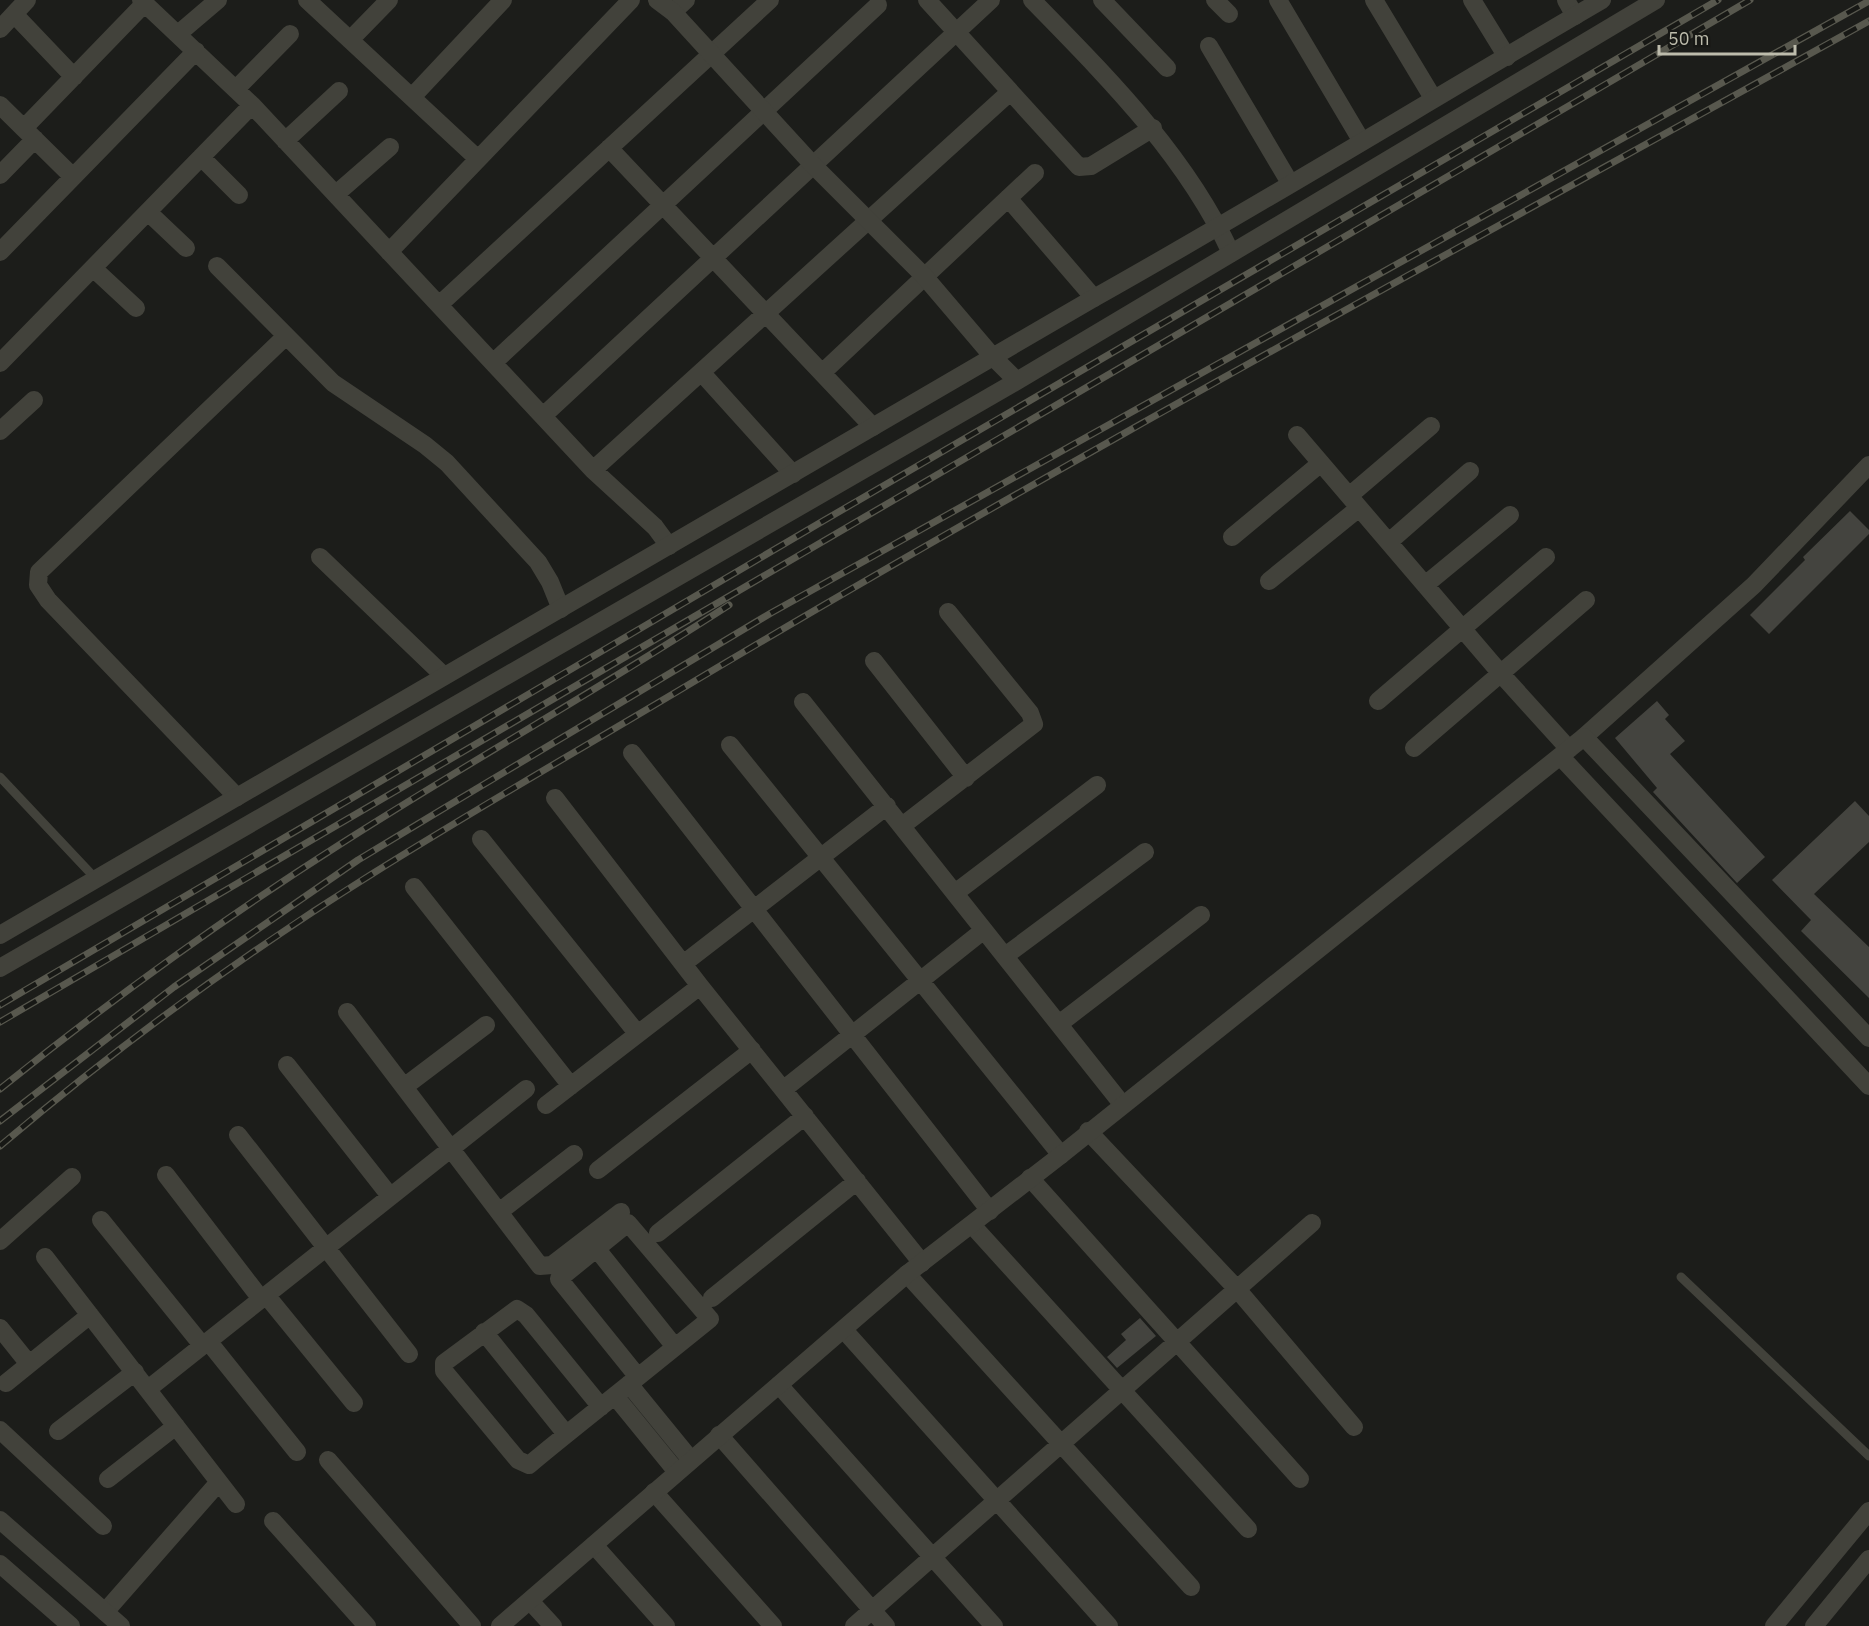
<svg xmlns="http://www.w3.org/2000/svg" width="1869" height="1626" viewBox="0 0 1869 1626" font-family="'IBM Plex Sans',sans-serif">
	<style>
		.building { fill: #44443f }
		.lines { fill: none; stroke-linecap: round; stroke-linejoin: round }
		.service { stroke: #42423b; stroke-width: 9 }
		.minor { stroke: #42423b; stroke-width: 18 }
		.tertiary { stroke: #42423b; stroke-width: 18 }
		.rail-casing { stroke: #58584e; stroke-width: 7 }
		.rail { stroke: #171815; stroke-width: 4.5; stroke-dasharray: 14; stroke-linecap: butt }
	</style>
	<rect width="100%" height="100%" fill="#1c1d1a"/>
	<path class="building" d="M 1850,511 L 1869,530 L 1869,534 L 1769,634 L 1750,615 L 1805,560 L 1803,557 Z
		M 1657,701 L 1669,715 L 1665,719 L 1685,741 L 1670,754 L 1765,857 L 1737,883 L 1653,792 L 1657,788 L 1615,738 Z
		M 1855,801 L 1869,816 L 1869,842 L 1814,894 L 1869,947 L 1869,998 L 1801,931 L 1811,920 L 1772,880 Z
		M 1140,1318 L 1156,1336 L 1117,1368 L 1107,1357 L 1126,1340 L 1121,1334 Z"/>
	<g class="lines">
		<path class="service" d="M 0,777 L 96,879
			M 1681,1277 L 1869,1456"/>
		<path class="minor" d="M 141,0 L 252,105 L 593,470 L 655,527 L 669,546
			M 307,0 L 478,159
			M 927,0 L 1079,167 L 1091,166 L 1153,128
			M 1032,0 C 1107,77 1185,154 1231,253
			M 1102,0 L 1167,68
			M 1215,0 L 1229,14
			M 1278,0 L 1361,140
			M 1374,0 L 1433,98
			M 1472,0 L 1507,57
			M 1566,0 L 1575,16
			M 673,12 L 686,0
			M 14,14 L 74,77
			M 0,29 L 27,0
			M 178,34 L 218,0
			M 350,40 L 389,0
			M 1209,46 L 1290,183
			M 236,89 L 290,34
			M 412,97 L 503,0
			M 0,105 L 73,177
			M 24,128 L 145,3
			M 285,141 L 339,91
			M 609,148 L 873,427
			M 201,157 L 239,195
			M 0,175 L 35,139
			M 336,194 L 390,147
			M 1008,198 L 1094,298
			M 148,212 L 186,248
			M 0,252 L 196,51
			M 389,252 L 631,0
			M 217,266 L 333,383 L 425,445 L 447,463 L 538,562 L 550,582 L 561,609
			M 94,269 L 136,308
			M 439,305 L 770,0
			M 494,362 L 878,5
			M 0,363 L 252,105
			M 701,372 L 793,474
			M 822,373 L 1035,173
			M 543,416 L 991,0
			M 0,431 L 34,400
			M 1297,435 L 1502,675 L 1569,749
			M 593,470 L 1010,92
			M 1349,496 L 1431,426
			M 1232,537 L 1321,463
			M 1389,542 L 1470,471
			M 320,557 L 444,676
			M 1269,581 L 1359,508
			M 1425,585 L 1510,515
			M 874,661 L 966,778
			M 1378,701 L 1546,557
			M 803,702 L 1122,1104
			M 1584,737 L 1754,585 L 1869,465
			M 730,745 L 1061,1155
			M 1414,748 L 1586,600
			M 632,753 L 990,1211
			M 237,797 L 48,600 L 38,585 L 39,572 L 286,336
			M 555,798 L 700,986 L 922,1263
			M 902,826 L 1034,724 L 1030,713 L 948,612
			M 481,839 L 637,1033
			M 414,887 L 571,1086
			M 955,893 L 1097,785
			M 1005,956 L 1145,852
			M 683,964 L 887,806
			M 347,1012 L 540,1266 L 552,1265 L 621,1212
			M 1059,1024 L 1201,915
			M 287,1065 L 390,1196
			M 404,1087 L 486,1025
			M 784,1089 L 984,930
			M 546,1105 L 700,986
			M 1088,1131 L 1237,1289 L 1354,1427
			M 238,1135 L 409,1354
			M 598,1170 L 752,1050
			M 166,1175 L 261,1299
			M 1030,1178 L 1300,1479
			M 499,1212 L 574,1154
			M 101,1220 L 202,1345
			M 972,1225 L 1248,1529
			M 658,1233 L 805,1116
			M 0,1241 L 72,1177
			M 596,1248 L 675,1347
			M 45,1257 L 236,1504
			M 907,1274 L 1191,1587
			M 266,1295 L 354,1403
			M 712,1298 L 857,1181
			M 0,1328 L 29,1364
			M 844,1330 L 1109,1626
			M 484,1332 L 566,1434
			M 208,1341 L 297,1452
			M 6,1383 L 90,1315
			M 629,1384 L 691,1460
			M 779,1385 L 994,1626
			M 148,1389 L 526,1089
			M 615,1396 L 677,1472
			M 601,1407 L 526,1315 L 517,1309 L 444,1363 L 444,1371 L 518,1460 L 529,1465 C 565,1435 602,1406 638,1377 L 710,1319 L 628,1223 L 559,1279 L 638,1377
			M 0,1430 L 103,1526
			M 58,1431 L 135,1372
			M 719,1435 L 886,1626
			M 328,1460 L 472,1626
			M 108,1479 L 176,1426
			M 654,1492 L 773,1626
			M 273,1521 L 367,1626
			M 594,1545 L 666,1626
			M 530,1601 L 553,1626
			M 105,1612 L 219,1482
			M 854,1626 L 1312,1223"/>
		<path class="tertiary" d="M 657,0 L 673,12 L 814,166 L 924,276 L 993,357 L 1017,381
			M 1560,756 L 1869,1086
			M 0,935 L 1094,298 C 1265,202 1432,99 1602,0
			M 0,968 L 1017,381 L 1656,0
			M 0,1520 L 121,1626
			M 0,1564 L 71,1626
			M 500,1626 L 907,1274 L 1061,1155 L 1584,737 L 1869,1038
			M 1774,1626 L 1869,1511
			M 1814,1626 L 1869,1559"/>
		<g class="rail-casing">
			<path id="rail" d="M 0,1005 L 823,521 L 1718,0
				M 0,1022 L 1750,0
				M 0,1089 C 108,1002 221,920 339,845 C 467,763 601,688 729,605
				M 0,1121 L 174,987 L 358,860 L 446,807 L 771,613 L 1869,1
				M 0,1146 C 117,1047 242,955 372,874 C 474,810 579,750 683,688 C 1072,456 1473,241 1869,21"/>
		</g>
		<use href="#rail" class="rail"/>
	</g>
	<path d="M1659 45v9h136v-9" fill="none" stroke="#bdbcac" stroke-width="3"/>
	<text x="1668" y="45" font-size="18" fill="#bdbcac" stroke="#171815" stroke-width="4.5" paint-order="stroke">50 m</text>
</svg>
